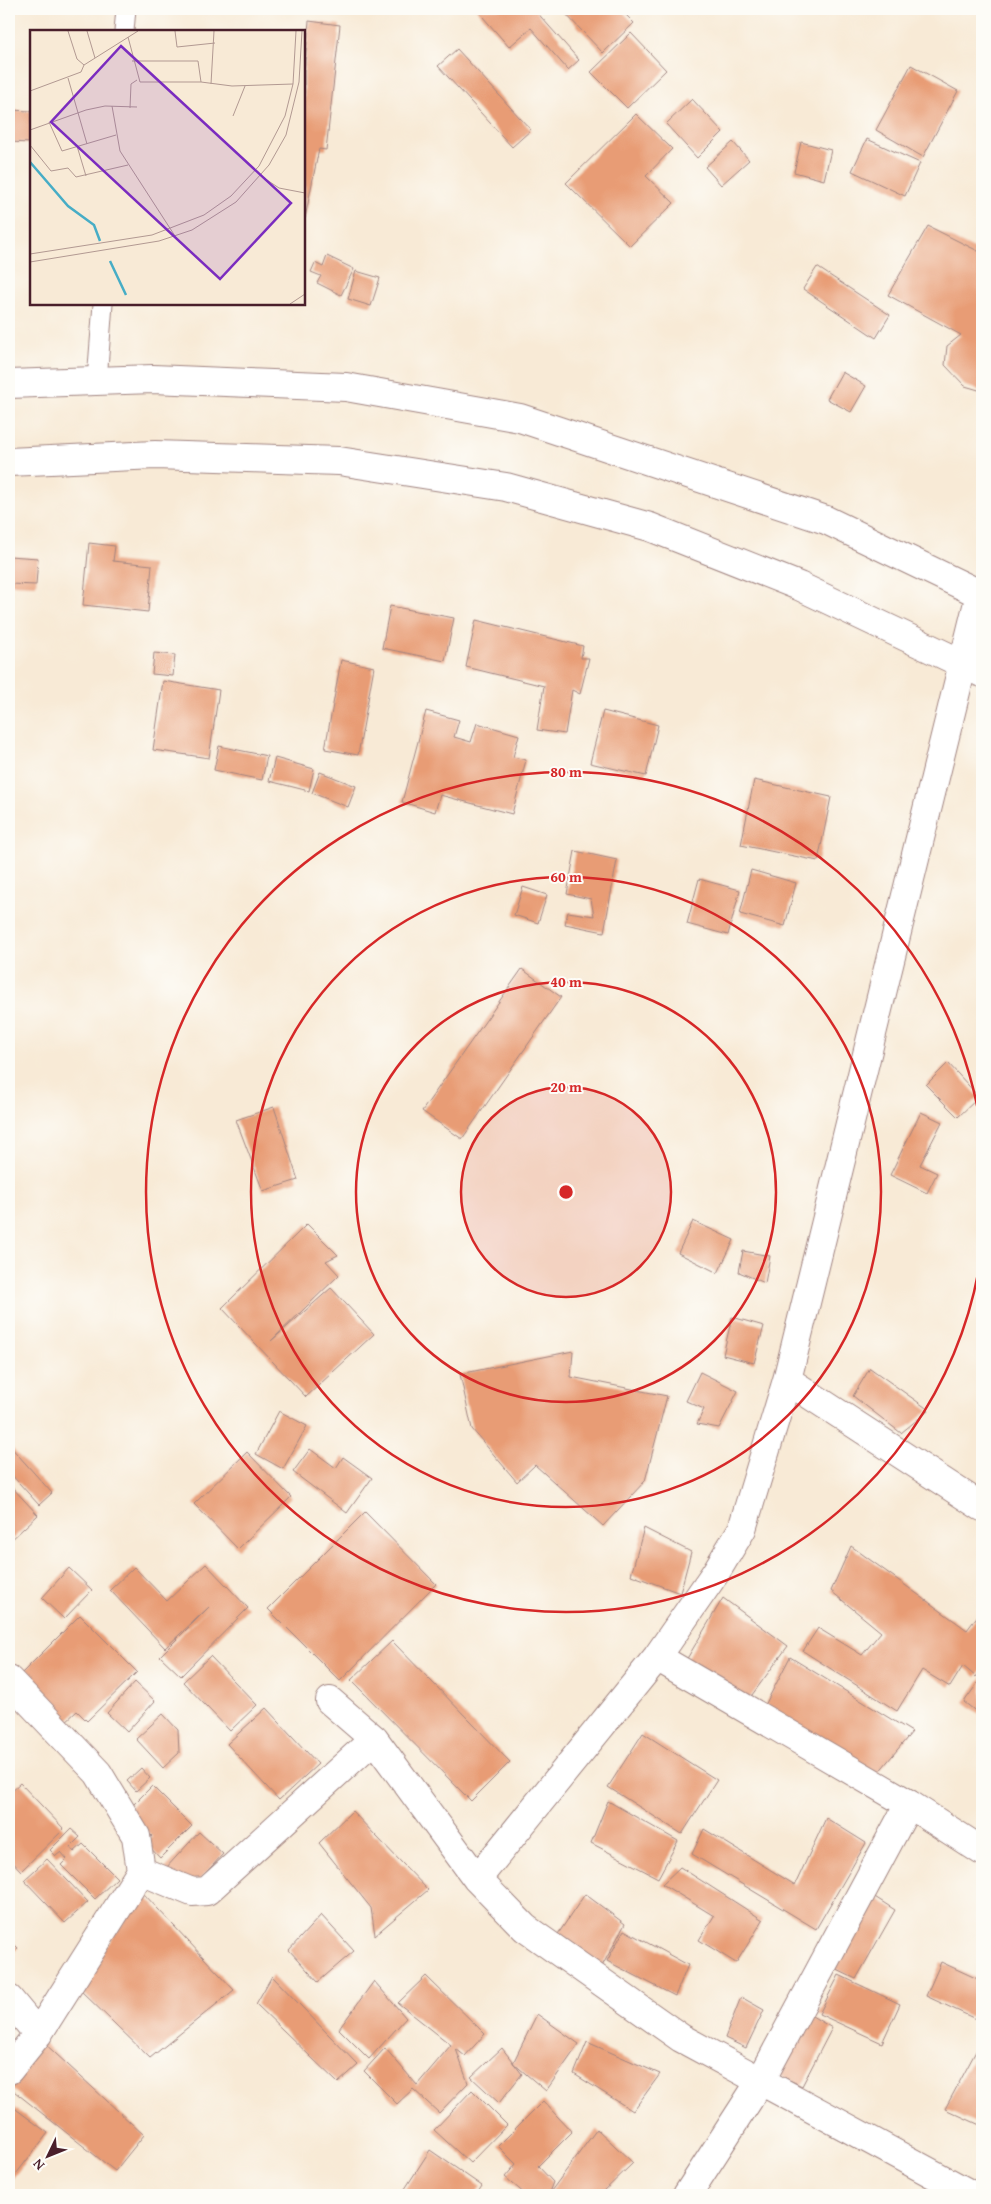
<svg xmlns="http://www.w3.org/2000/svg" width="991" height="2204" viewBox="0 0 991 2204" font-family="'Gentium Book Plus',serif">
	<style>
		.building { fill: #e89c75 }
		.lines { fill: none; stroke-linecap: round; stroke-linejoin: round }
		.service-casing { stroke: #a18480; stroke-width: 21 }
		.minor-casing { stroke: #a18480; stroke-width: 30 }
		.trunk-casing { stroke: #a18480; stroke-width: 30 }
		.service { stroke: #fff; stroke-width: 19 }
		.minor { stroke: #fff; stroke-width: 28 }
		.trunk { stroke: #fff; stroke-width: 28 }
		.ring { fill: none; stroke: #d62828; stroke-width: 2.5 }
		.inset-river { fill: none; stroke: #47adc6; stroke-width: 2.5 }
		.inset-road { fill: none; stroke: #b29992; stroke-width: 1 }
		.view { fill: #7b2cbf; fill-opacity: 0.15; stroke: #7b2cbf; stroke-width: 2.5 }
		.inset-edge { fill: none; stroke: #4a1f2b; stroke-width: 2.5 }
		.centre { fill: #d62828; stroke: #fdfcf7; stroke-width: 2.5 }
		.ring-label { font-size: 15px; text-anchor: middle; font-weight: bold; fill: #d62828; stroke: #fdfcf7; stroke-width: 4; stroke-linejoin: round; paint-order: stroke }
	</style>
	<rect width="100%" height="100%" fill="#fdfcf7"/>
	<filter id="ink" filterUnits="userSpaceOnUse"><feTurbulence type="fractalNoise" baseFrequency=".02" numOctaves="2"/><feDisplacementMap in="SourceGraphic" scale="10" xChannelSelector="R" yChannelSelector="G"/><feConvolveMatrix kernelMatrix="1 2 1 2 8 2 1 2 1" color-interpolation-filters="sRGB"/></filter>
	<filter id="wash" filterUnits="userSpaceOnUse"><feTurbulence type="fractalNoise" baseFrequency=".0096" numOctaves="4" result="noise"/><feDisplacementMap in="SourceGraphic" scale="20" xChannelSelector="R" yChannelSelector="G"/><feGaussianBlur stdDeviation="1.12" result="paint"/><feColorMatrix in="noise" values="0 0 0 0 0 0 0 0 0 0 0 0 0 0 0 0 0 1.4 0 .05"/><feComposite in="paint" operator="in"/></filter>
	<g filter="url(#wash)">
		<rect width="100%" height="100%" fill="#f8ead6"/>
		<g id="blocks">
			<path class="building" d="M 476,9 L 534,9 L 579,60 L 568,70 L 531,28 L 509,47 Z
				M 561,9 L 620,9 L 634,23 L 603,53 Z
				M 309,21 L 340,25 L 326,150 L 319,149 L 305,218 L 304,71 Z
				M 631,33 L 666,70 L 627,108 L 591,72 Z
				M 457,49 L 531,130 L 512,147 L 438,66 Z
				M 911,65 L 958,91 L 923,157 L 876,130 Z
				M 692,99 L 723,132 L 697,158 L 666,124 Z
				M 9,110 L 31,111 L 31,143 L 9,142 Z
				M 636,114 L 672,149 L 646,176 L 674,203 L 630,246 L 566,183 Z
				M 867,139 L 920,163 L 905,196 L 852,171 Z
				M 733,142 L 749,160 L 721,185 L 705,167 Z
				M 801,142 L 831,150 L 824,180 L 794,172 Z
				M 928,226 L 982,253 L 982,391 L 965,386 L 945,365 L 947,346 L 961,335 L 888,295 Z
				M 327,256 L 354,269 L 341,295 L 317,283 L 321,276 L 311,272 L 315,263 L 323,267 Z
				M 817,267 L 890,315 L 876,338 L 803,289 Z
				M 356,271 L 380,278 L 371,306 L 348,299 Z
				M 842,372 L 866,386 L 851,412 L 827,399 Z
				M 89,543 L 115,546 L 113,561 L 152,565 L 148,612 L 83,605 Z
				M 9,556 L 38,558 L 36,585 L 9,584 Z
				M 390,606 L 454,618 L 445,661 L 382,648 Z
				M 476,620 L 583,646 L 581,658 L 589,658 L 580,694 L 572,690 L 565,734 L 537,730 L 544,686 L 466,667 Z
				M 154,653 L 175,655 L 173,676 L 152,674 Z
				M 341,660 L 374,667 L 358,755 L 325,749 Z
				M 163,681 L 219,690 L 209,758 L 153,750 Z
				M 426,711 L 459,720 L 454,737 L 471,742 L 477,723 L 519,735 L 513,757 L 526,760 L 512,814 L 440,795 L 435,812 L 402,802 Z
				M 603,711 L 658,725 L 646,776 L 590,763 Z
				M 219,746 L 267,756 L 262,780 L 214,770 Z
				M 275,758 L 314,769 L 309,791 L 269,781 Z
				M 320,772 L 356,786 L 348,807 L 312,793 Z
				M 754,780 L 831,797 L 818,861 L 741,845 Z
				M 575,851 L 617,860 L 604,932 L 565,924 L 568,912 L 594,916 L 591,899 L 567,894 Z
				M 751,870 L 796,883 L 785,926 L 740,914 Z
				M 699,879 L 740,890 L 728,935 L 687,924 Z
				M 523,887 L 547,895 L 538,923 L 514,915 Z
				M 522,969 L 561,997 L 462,1139 L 422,1111 Z
				M 948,1063 L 979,1097 L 958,1117 L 926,1085 Z
				M 274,1107 L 298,1180 L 263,1191 L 236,1120 Z
				M 921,1112 L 942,1122 L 920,1165 L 937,1173 L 927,1193 L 890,1175 Z
				M 693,1221 L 734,1240 L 718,1273 L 678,1253 Z
				M 307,1224 L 338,1255 L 326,1261 L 339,1275 L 271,1341 L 331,1288 L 374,1334 L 306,1397 L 222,1308 Z
				M 743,1251 L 770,1256 L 765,1283 L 739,1272 Z
				M 732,1317 L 764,1326 L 754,1363 L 723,1355 Z
				M 573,1351 L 571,1377 L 667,1396 L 645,1481 L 603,1526 L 535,1465 L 517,1482 L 472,1429 L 460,1374 Z
				M 870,1368 L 929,1410 L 901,1433 L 853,1396 Z
				M 700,1372 L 738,1391 L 719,1428 L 697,1424 L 704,1409 L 686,1401 Z
				M 279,1411 L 307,1426 L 283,1469 L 256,1454 Z
				M 9,1445 L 52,1493 L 39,1505 L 9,1472 Z
				M 310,1449 L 336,1468 L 343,1457 L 372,1478 L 347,1513 L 293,1472 Z
				M 247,1452 L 291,1497 L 238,1549 L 194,1504 Z
				M 9,1484 L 38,1515 L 9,1542 Z
				M 365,1512 L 436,1584 L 340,1681 L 268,1609 Z
				M 644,1528 L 691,1552 L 680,1593 L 631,1575 Z
				M 851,1546 L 967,1630 L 982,1610 L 982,1669 L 976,1677 L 963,1666 L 950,1687 L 922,1670 L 897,1711 L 803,1651 L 818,1628 L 862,1655 L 881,1632 L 831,1591 Z
				M 206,1564 L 248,1608 L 181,1676 L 160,1656 L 209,1607 L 165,1648 L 110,1590 L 134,1567 L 167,1601 Z
				M 69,1568 L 92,1590 L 64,1619 L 42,1598 Z
				M 723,1598 L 788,1646 L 749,1699 L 685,1662 Z
				M 80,1615 L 137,1672 L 87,1721 L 77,1711 L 64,1723 L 18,1677 Z
				M 392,1641 L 510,1762 L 471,1801 L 351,1680 Z
				M 210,1656 L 257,1705 L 230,1731 L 183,1682 Z
				M 790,1657 L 912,1732 L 873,1779 L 762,1711 Z
				M 982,1677 L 982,1716 L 964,1702 Z
				M 135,1682 L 155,1701 L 127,1732 L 107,1713 Z
				M 266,1708 L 318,1764 L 279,1800 L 227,1744 Z
				M 163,1714 L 178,1730 L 179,1753 L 163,1768 L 136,1739 Z
				M 643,1733 L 717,1780 L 682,1834 L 608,1787 Z
				M 141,1768 L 150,1778 L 136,1791 L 127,1781 Z
				M 20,1783 L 64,1829 L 21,1871 L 9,1858 L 9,1793 Z
				M 152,1786 L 192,1826 L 160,1858 L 145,1842 L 152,1836 L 127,1811 Z
				M 608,1801 L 678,1841 L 658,1878 L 591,1843 Z
				M 352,1811 L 428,1890 L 375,1935 L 371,1908 L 319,1843 Z
				M 826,1818 L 866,1843 L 816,1929 L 692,1854 L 704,1829 L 795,1885 Z
				M 71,1829 L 80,1837 L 70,1847 L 74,1852 L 83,1844 L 117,1878 L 95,1899 L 61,1865 L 67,1859 L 61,1852 L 56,1856 L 50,1850 Z
				M 199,1832 L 223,1854 L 189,1891 L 165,1869 Z
				M 47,1859 L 88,1902 L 65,1923 L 24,1880 Z
				M 680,1867 L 763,1920 L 736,1963 L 699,1940 L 714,1916 L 662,1884 Z
				M 867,1892 L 895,1910 L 856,1979 L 831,1967 Z
				M 143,1893 L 234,1990 L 150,2058 L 78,1988 Z
				M 585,1894 L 625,1924 L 600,1970 L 554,1940 Z
				M 321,1915 L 354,1951 L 318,1982 L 289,1950 Z
				M 624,1930 L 688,1965 L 675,1996 L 607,1961 Z
				M 9,1939 L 18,1948 L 9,1957 Z
				M 941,1962 L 982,1981 L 982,2022 L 926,1996 Z
				M 839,1975 L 900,2004 L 882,2043 L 819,2014 Z
				M 272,1976 L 358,2065 L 338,2083 L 256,2004 Z
				M 426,1976 L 485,2034 L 465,2056 L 456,2049 L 468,2083 L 439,2113 L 413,2089 L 397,2104 L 364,2071 L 385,2048 L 417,2085 L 451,2045 L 398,2003 Z
				M 374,1981 L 406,2018 L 369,2059 L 339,2029 Z
				M 741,1997 L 764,2010 L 746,2048 L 725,2038 Z
				M 802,2010 L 832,2028 L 802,2086 L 771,2071 Z
				M 537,2014 L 579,2044 L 546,2091 L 513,2063 Z
				M 982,2040 L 982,2126 L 945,2109 Z
				M 42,2041 L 144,2135 L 115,2171 L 10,2088 Z
				M 587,2042 L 660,2074 L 633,2111 L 574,2074 Z
				M 502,2048 L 522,2074 L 499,2103 L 471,2077 Z
				M 472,2090 L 507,2125 L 470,2163 L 434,2130 Z
				M 543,2101 L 572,2132 L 538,2166 L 553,2182 L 548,2195 L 526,2195 L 505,2177 L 516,2164 L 498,2146 Z
				M 9,2104 L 48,2133 L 9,2183 Z
				M 597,2129 L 633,2163 L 600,2195 L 558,2195 L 551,2191 Z
				M 430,2150 L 482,2186 L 476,2195 L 401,2195 Z"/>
		</g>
	</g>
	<g filter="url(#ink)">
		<use href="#blocks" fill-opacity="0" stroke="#a18480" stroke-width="1"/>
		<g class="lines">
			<g class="service-casing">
				<path id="service" d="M 124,31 L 126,9
					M 97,380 L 103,304"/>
			</g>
			<g class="minor-casing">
				<path id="minor" d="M 787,1380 L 982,1507
					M 657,1657 L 909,1804 L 982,1851
					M 9,1680 L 98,1773 L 136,1836 L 141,1871 L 38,2034 L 9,2070
					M 330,1701 L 374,1739 L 477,1879 L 525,1928 L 681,2038 L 972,2195
					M 141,1871 L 192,1892 L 207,1891 L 374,1739
					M 477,1879 L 657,1657 L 716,1572 L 742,1529 L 787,1380 L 980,594
					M 9,1999 L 38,2034
					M 687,2195 L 760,2082 L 909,1804"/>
			</g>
			<g class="trunk-casing">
				<path id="trunk" d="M 9,384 L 153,379 L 346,387 L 520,418 L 826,520 L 982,595
					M 9,462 L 155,455 L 339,461 L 506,487 L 650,527 L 799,586 L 982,673"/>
			</g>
			<use href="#service" class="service"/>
			<use href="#minor" class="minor"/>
			<use href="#trunk" class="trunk"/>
		</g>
	</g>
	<circle cx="566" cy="1192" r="105" fill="#d62828" fill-opacity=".12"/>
	<g class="ring">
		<circle cx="566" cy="1192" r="105"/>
		<circle cx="566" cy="1192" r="210"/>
		<circle cx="566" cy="1192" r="315"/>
		<path d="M982 1250A420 420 0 1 1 982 1134"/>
	</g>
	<g transform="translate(30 30)">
		<rect width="275" height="275" fill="#f8ead6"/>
		<path class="inset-river" d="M 0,132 L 38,176 L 64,195 L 70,211M 80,231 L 96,265"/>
		<path class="inset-road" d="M 38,1 L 47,29 L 54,35 L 108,1M 57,1 L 65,28M 145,1 L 147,17 L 185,13M 98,7 L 110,52 L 171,52 L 202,56 L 263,54M 102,31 L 168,31 L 171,52M 38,48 L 57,114M 181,54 L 184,1M 0,61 L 51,42 L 54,35M 82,76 L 90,121 L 145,206M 100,78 L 101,54 L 107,50M 203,86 L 215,56M 19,92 L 32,121 L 86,105M 0,100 L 56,80 L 75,76 L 107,77M 0,115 L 21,141 L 38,138 L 46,147 L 98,135M 47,116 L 56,146M 231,146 L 249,158 L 275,163M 0,224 L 122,205 L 174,185 L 201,166 L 229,136 L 255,86 L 263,54 L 266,1M 0,232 L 129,211 L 162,200 L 206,172 L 239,135 L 256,105 L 269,52 L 272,1M 260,274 L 275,264"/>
		<path class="view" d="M 91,16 L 261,173 L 190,249 L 21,92 Z"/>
		<rect width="275" height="275" class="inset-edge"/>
	</g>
	<circle cx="566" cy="1192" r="8" class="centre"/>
	<g class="ring-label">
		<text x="566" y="777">80 m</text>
		<text x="566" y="882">60 m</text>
		<text x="566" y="987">40 m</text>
		<text x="566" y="1092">20 m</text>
	</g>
	<rect width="991" height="2204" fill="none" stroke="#fdfcf7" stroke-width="30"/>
	<g transform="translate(48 2156) rotate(227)" stroke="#fdfcf7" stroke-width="4" paint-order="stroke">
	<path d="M0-4L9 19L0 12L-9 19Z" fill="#4a1f2b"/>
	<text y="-8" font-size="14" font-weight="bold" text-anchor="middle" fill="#4a1f2b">N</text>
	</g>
</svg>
